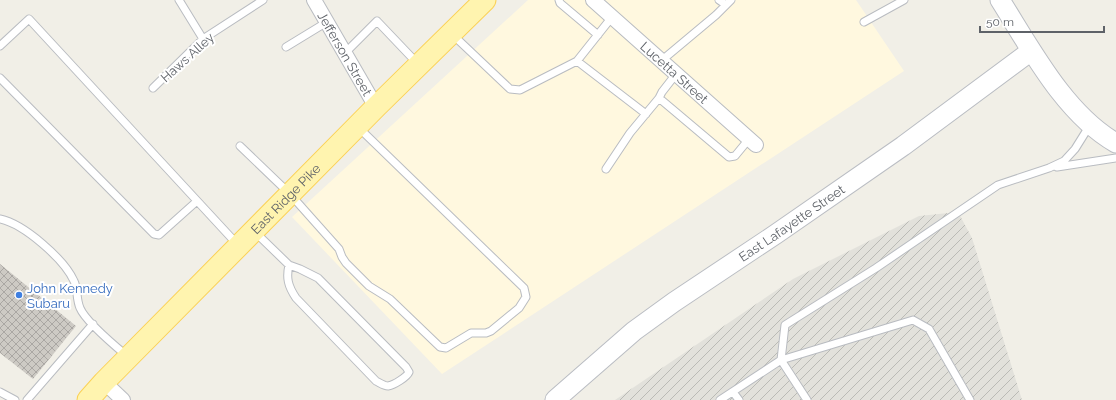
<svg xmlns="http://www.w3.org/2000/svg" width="1116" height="400" viewBox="0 0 1116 400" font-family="Raleway,sans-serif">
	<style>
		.commercial { fill: #fff8df }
		.industrial { fill: url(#industrial-furrows) }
		.building { fill: url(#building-cross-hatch) }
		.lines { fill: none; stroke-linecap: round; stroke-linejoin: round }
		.lane-casing { stroke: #b9bcc1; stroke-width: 9 }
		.street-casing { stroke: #b9bcc1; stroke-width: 16 }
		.secondary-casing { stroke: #babdc3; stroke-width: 21 }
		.primary-casing { stroke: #fbd156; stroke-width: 23 }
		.lane { stroke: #fff; stroke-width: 7 }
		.street { stroke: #fff; stroke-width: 14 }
		.secondary { stroke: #fff; stroke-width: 19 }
		.primary { stroke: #fff4af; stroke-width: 21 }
		.shop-dot { fill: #3f7fe0; stroke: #fff; stroke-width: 1.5 }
		.labels { text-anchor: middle; stroke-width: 4; stroke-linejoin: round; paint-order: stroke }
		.street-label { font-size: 13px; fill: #5e6268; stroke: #fff }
		.shop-label { font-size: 13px; fill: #366cbe; stroke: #fff; text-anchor: start }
	</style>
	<defs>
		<pattern id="industrial-furrows" width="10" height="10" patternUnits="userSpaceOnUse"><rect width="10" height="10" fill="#e2e1db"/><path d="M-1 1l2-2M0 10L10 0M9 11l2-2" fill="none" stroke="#babab5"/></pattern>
		<pattern id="building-cross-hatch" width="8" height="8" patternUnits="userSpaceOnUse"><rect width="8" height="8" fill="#cdcac4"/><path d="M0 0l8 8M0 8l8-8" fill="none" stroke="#aaa7a3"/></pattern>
	</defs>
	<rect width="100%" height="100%" fill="#f1efe7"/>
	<path class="commercial" d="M 528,0 L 856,0 L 904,71 L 442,374 L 292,217 Z"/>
	<path class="industrial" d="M 958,212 L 972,238 L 1022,400 L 615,400 L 793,279 L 919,216 Z"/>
	<path class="building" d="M 0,264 L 76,326 L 33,379 L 0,353 Z"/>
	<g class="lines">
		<g class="lane-casing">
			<path id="lane" d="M 179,0 L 203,39
				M 559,0 L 560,3 L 598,35
				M 719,0 L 726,5
				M 864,22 L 904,0
				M 453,35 L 510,89 L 520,90 L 577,61 L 646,114
				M 0,46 L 29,19 L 237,244
				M 286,47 L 327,22
				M 345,53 L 377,21 L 417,63
				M 577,61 L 612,17
				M 661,61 L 716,15 L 731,0
				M 676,74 L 662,92 L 659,98 L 729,157 L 735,156 L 749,139
				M 0,78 L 154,234 L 159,235 L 197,201
				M 153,88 L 203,39 L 263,0
				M 240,146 L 290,194 L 339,249 L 342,257 L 346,263 L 369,286 L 390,299 L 440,347 L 446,348 L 471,333 L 486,333 L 491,331 L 519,308 L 526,297 L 524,288 L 359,128
				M 1057,167 L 1116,158
				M 606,169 L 630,133 L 659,98
				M 0,219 C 24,224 64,259 74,281 C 78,289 76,299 80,308 C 85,320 115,346 127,356
				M 255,232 L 289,265 L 300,269 L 318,278 L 406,367 L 409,372 C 407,377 394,385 388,386 C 384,386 380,383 376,381 L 296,298 C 288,286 286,278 289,265
				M 0,392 L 15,400
				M 733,392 L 739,400
				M 27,400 L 93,324
				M 720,400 L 781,360 L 913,320 L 929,329 L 970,400
				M 807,400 L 781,360 L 785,325 L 876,268 L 998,185 L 1049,168 L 1064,161 L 1075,149 L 1090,125"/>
		</g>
		<g class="street-casing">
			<g id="street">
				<path id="s1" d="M 314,0 L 376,107"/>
				<path id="s2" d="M 593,0 L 756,145"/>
				<path d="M 104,382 L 123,400"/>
			</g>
		</g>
		<g class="secondary-casing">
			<g id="secondary">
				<path d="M 1000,0 C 1031,49 1065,114 1116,143"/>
				<path id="s3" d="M 555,400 L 634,331 L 674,302 L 776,234 L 903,146 L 1031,51"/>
			</g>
		</g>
		<g class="primary-casing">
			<g id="primary">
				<path id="s4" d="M 88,400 L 104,382 L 376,107 L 485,0"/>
			</g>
		</g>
		<use href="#lane" class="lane"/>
		<use href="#street" class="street"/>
		<use href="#secondary" class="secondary"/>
		<use href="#primary" class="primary"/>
	</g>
	<circle class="shop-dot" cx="19" cy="295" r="4"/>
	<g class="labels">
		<g class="street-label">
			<text dy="5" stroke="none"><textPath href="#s1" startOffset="62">Jefferson Street</textPath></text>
			<text transform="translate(187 57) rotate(-42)" y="5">Haws Alley</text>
			<text dy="5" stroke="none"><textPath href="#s2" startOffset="109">Lucetta Street</textPath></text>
			<text dy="5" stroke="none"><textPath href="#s4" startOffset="282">East Ridge Pike</textPath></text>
			<text dy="5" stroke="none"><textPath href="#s3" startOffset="296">East Lafayette Street</textPath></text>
		</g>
		<g class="shop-label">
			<text x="27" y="293">John Kennedy<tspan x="27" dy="15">Subaru</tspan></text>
		</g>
	</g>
	<path d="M980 26v6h124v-6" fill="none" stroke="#5e6268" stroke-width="2"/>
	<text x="986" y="26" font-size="12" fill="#5e6268" stroke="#ffffff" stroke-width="3" paint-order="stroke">50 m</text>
</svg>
